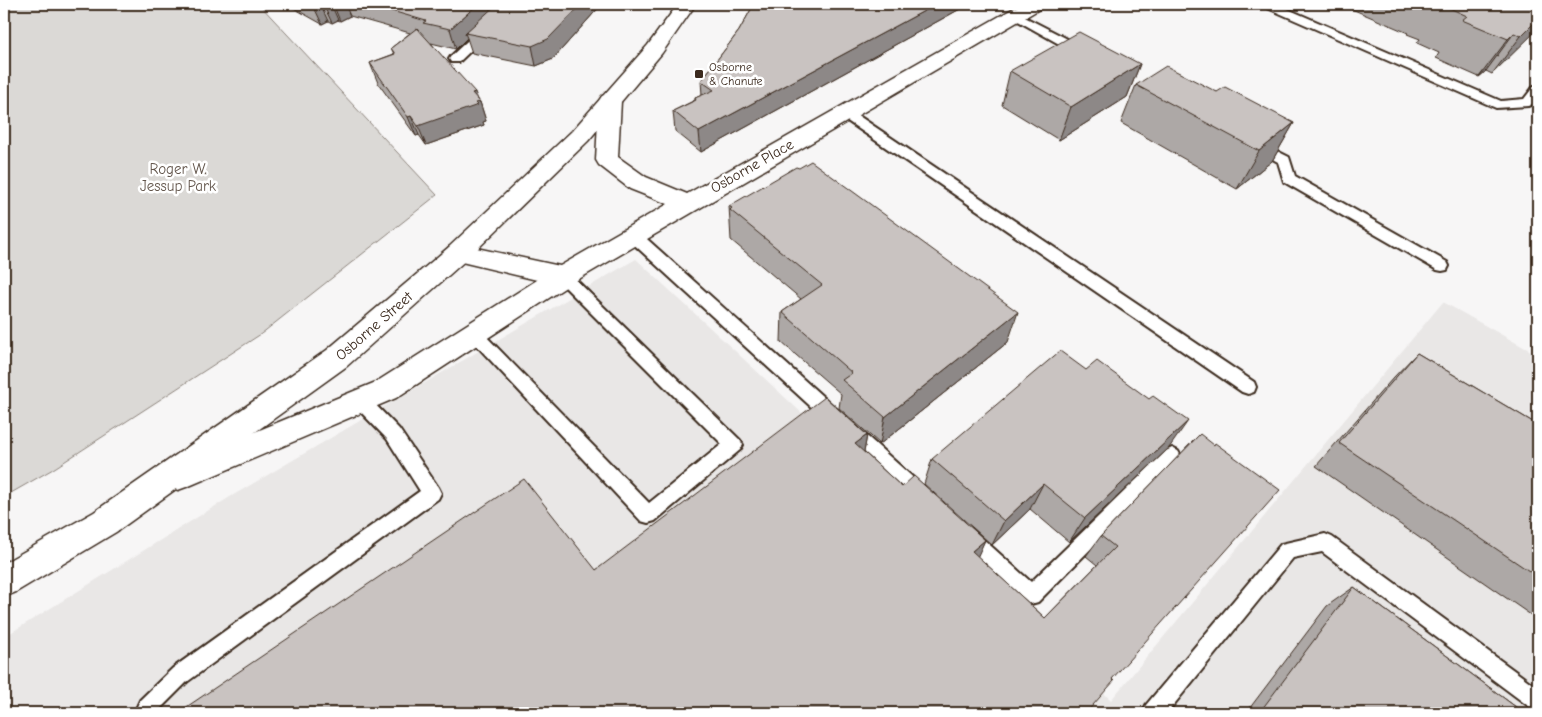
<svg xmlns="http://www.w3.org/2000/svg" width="1542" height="717" viewBox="0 0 1542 717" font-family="'Comic Neue',sans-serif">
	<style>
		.built { fill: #e9e7e6 }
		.green { fill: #dbd9d6; stroke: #8b827a }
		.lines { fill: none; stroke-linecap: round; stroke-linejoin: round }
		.service-casing { stroke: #3b2a1e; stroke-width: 4 }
		.tertiary-casing { stroke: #3b2a1e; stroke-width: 3 }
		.primary-casing { stroke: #3b2a1e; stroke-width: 3 }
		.service { fill: #fff; fill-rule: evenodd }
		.tertiary { fill: #fff; fill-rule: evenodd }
		.primary { fill: #fff; fill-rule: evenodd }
		.wall { fill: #ada8a6; stroke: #3b2a1e }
		.shaded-wall { fill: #8d8887; stroke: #3b2a1e }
		.building { fill: #c9c3c1; stroke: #3b2a1e }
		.poi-dot { fill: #3b2a1e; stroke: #fff; stroke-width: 2 }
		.labels { text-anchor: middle; stroke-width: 5; stroke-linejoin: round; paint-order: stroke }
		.far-poi-label { font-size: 12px; fill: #3b2a1e; stroke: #fff; text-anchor: start }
		.street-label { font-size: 15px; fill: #3b2a1e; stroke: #fff }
		.park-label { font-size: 15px; fill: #63564c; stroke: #fff }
	</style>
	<rect width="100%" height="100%" fill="#f7f6f6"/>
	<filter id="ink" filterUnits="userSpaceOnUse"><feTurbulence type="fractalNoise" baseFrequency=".02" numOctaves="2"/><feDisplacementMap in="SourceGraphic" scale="10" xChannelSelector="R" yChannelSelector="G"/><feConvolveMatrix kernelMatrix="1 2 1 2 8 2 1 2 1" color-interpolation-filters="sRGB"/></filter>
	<g filter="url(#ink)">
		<path class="built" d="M 636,259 L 1111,700 L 1443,302 L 1538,355 L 1538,713 L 4,713 L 4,637 L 230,497 Z"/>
		<path class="green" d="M 4,4 L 259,4 L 437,195 L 261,334 L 53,469 L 4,497 Z"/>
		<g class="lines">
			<g class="service-casing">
				<path id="service" d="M 507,4 L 519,4 L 459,62 L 451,62 L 449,59 L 451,56 Z
					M 1261,4 L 1276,4 L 1501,101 L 1524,99 L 1534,86 L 1538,85 C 1539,94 1538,103 1528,106 L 1496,108 L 1263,6 Z
					M 1015,12 L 1085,48 L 1087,51 L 1085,54 L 1077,54 L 1011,17 L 1009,15 L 1011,13 Z
					M 845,109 L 850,110 L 1254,382 L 1256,387 L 1254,392 L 1248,394 L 1242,392 L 840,116 L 839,113 L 840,110 Z
					M 1257,141 L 1289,157 L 1295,176 L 1447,262 L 1449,266 L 1447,270 L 1442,271 L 1437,270 L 1284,182 L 1278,162 L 1252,148 L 1250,145 Z
					M 633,230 L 638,231 L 928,491 L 931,497 L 928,503 L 922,505 L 916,503 L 628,239 L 626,235 L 628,231 Z
					M 563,270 L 568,272 L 740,440 L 743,445 L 740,450 L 655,521 L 648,523 L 641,521 L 465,333 L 467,329 L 473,327 L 479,329 L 649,503 L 722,444 L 558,280 L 555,276 L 558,272 Z
					M 361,394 L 367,396 L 399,429 L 438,487 L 441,493 L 438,499 L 187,682 L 156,713 L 134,713 L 140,700 L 173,668 L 420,491 L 387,439 L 355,406 L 353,401 L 355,396 Z
					M 1172,448 L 1178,451 L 1181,456 L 1178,461 L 1038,602 L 1031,604 L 1024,602 L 958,541 L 956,535 L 958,529 L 965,526 L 972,529 L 1031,582 L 1166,451 Z
					M 1325,534 L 1332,537 L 1538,688 L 1538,711 L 1531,708 L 1322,552 L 1293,558 L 1167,713 L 1143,713 L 1146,705 L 1281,544 Z"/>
			</g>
			<g class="tertiary-casing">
				<path id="tertiary" d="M 1021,4 L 1043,4 L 1041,8 L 572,283 L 396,398 L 189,486 L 178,490 L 167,486 L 163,477 L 167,468 L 376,382 L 537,280 L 449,259 L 446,253 L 449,247 L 458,244 L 560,266 L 668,204 L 630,189 L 599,165 L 596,160 L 599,101 L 602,96 L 610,94 L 618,96 L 621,101 L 618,157 L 646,177 L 687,194 Z"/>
			</g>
			<g class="primary-casing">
				<path id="primary" d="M 678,4 L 696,4 L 662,53 L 588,141 L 467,259 L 347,366 L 116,532 L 16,592 L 4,597 L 4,563 L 94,512 L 327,350 L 449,247 L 572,131 L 648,45 Z"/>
			</g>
			<use href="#service" class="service"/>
			<use href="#tertiary" class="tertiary"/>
			<use href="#primary" class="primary"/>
		</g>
		<path class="wall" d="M 289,4 L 601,4 L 601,5 L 553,59 L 536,66 L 472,53 L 467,38 L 456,49 L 431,43 L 480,102 L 486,121 L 483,122 L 484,125 L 426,145 L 419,135 L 416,136 L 378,83 L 370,63 L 394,54 L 391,48 L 410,33 L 350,16 L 340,21 L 338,20 L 332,23 L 328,21 L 322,24 L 290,6 Z
			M 754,4 L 969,4 L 701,152 L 675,131 L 673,111 L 695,100 L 695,98 L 702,95 L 701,81 L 739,31 Z
			M 1340,4 L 1538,4 L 1538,28 L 1492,74 L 1486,71 L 1479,77 L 1436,58 L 1439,53 L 1417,43 L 1420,39 L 1407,34 L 1408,33 Z
			M 1140,64 L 1127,97 L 1059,140 L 1002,105 L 1010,71 Z
			M 1136,85 L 1217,92 L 1294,123 L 1272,161 L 1237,189 L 1121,123 Z
			M 729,206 L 1008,342 L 880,444 L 839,408 L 841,394 L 781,342 L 782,312 L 801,299 L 731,240 Z
			M 1417,353 L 1538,425 L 1538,620 L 1316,466 L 1393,378 Z
			M 1200,434 L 1112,679 L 596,570 L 867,435 L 864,452 L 902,487 L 985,540 L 977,556 L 1045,618 L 1097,565 L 1086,556 L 1101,536 Z
			M 1169,448 L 1069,542 L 1030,509 L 992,545 L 924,484 L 932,459 Z
			M 1354,587 L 1524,713 L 1246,713 L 1327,606 Z"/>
		<path class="shaded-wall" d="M 315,4 L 320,4 L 328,21 L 322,24 L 313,5 Z
			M 323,4 L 331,4 L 338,20 L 332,23 Z
			M 333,4 L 345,4 L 350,16 L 340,21 Z
			M 478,4 L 505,4 L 465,33 L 467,38 L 456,49 L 450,29 Z
			M 582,4 L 601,4 L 601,5 L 553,59 L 536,66 L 532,46 Z
			M 937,4 L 969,4 L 701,152 L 699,132 Z
			M 1538,19 L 1538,28 L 1536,31 L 1492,74 L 1521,36 Z
			M 1514,33 L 1486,71 L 1479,77 L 1508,39 Z
			M 1140,64 L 1127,97 L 1059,140 L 1071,107 Z
			M 475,92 L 479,102 L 480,102 L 486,121 L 483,122 L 484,125 L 426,145 L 418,126 Z
			M 411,116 L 419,135 L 416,136 L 408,117 Z
			M 1294,123 L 1272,161 L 1237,189 L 1259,151 Z
			M 1018,312 L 1008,342 L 880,444 L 885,417 Z
			M 1188,421 L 1169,448 L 1069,542 L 1085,518 Z
			M 867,435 L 863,458 L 855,444 Z
			M 1043,484 L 1030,509 L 992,545 L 1004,521 Z
			M 985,540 L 976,560 L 972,551 Z"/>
		<path class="building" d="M 368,4 L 478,4 L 450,29 L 423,23 L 426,21 Z
			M 497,4 L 582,4 L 548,39 L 532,46 L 465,33 Z
			M 754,4 L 937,4 L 699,132 L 673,111 L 696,100 L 695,98 L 714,90 L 701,81 L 739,31 Z
			M 1445,4 L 1538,4 L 1538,19 L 1521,36 L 1514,33 L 1508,39 L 1462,20 L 1467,16 L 1443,5 Z
			M 417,28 L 475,92 L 472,93 L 480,102 L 476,103 L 478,105 L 418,126 L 411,116 L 408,117 L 370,63 L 395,54 L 391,48 Z
			M 1079,32 L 1140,64 L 1071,107 L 1010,71 Z
			M 1166,66 L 1217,92 L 1225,87 L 1294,123 L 1259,151 L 1136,85 Z
			M 811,161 L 1018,312 L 885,417 L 842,380 L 852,373 L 782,312 L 822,285 L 730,210 L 732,208 L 729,206 L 796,167 L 799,168 Z
			M 1060,351 L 1086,370 L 1097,361 L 1149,399 L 1153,396 L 1188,421 L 1085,518 L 1043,484 L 1004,521 L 932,459 Z
			M 1417,353 L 1538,425 L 1538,577 L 1339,443 Z
			M 825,397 L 867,435 L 855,444 L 902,487 L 914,476 L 985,540 L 972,551 L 1045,618 L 1115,547 L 1101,536 L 1200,434 L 1214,445 L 1215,443 L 1280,490 L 1112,679 L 1114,681 L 1086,713 L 184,713 L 182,710 L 524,479 L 596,570 Z
			M 1354,587 L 1524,713 L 1259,713 Z"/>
	</g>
	<rect class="poi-dot" x="694" y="69" width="10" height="10" rx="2.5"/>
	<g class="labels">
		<g class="far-poi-label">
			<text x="709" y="71">Osborne<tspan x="709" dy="14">&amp; Chanute</tspan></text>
		</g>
		<g class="street-label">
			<text transform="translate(752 166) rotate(-30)" y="5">Osborne Place</text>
			<text transform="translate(374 326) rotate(-41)" y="5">Osborne Street</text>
		</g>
		<g class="park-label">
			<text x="178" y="174">Roger W.<tspan x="178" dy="17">Jessup Park</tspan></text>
		</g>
	</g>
	<rect width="1542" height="717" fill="none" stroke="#fff" stroke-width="20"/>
	<rect x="10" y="10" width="1522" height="697" fill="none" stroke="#3b2a1e" stroke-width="2" filter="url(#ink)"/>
</svg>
